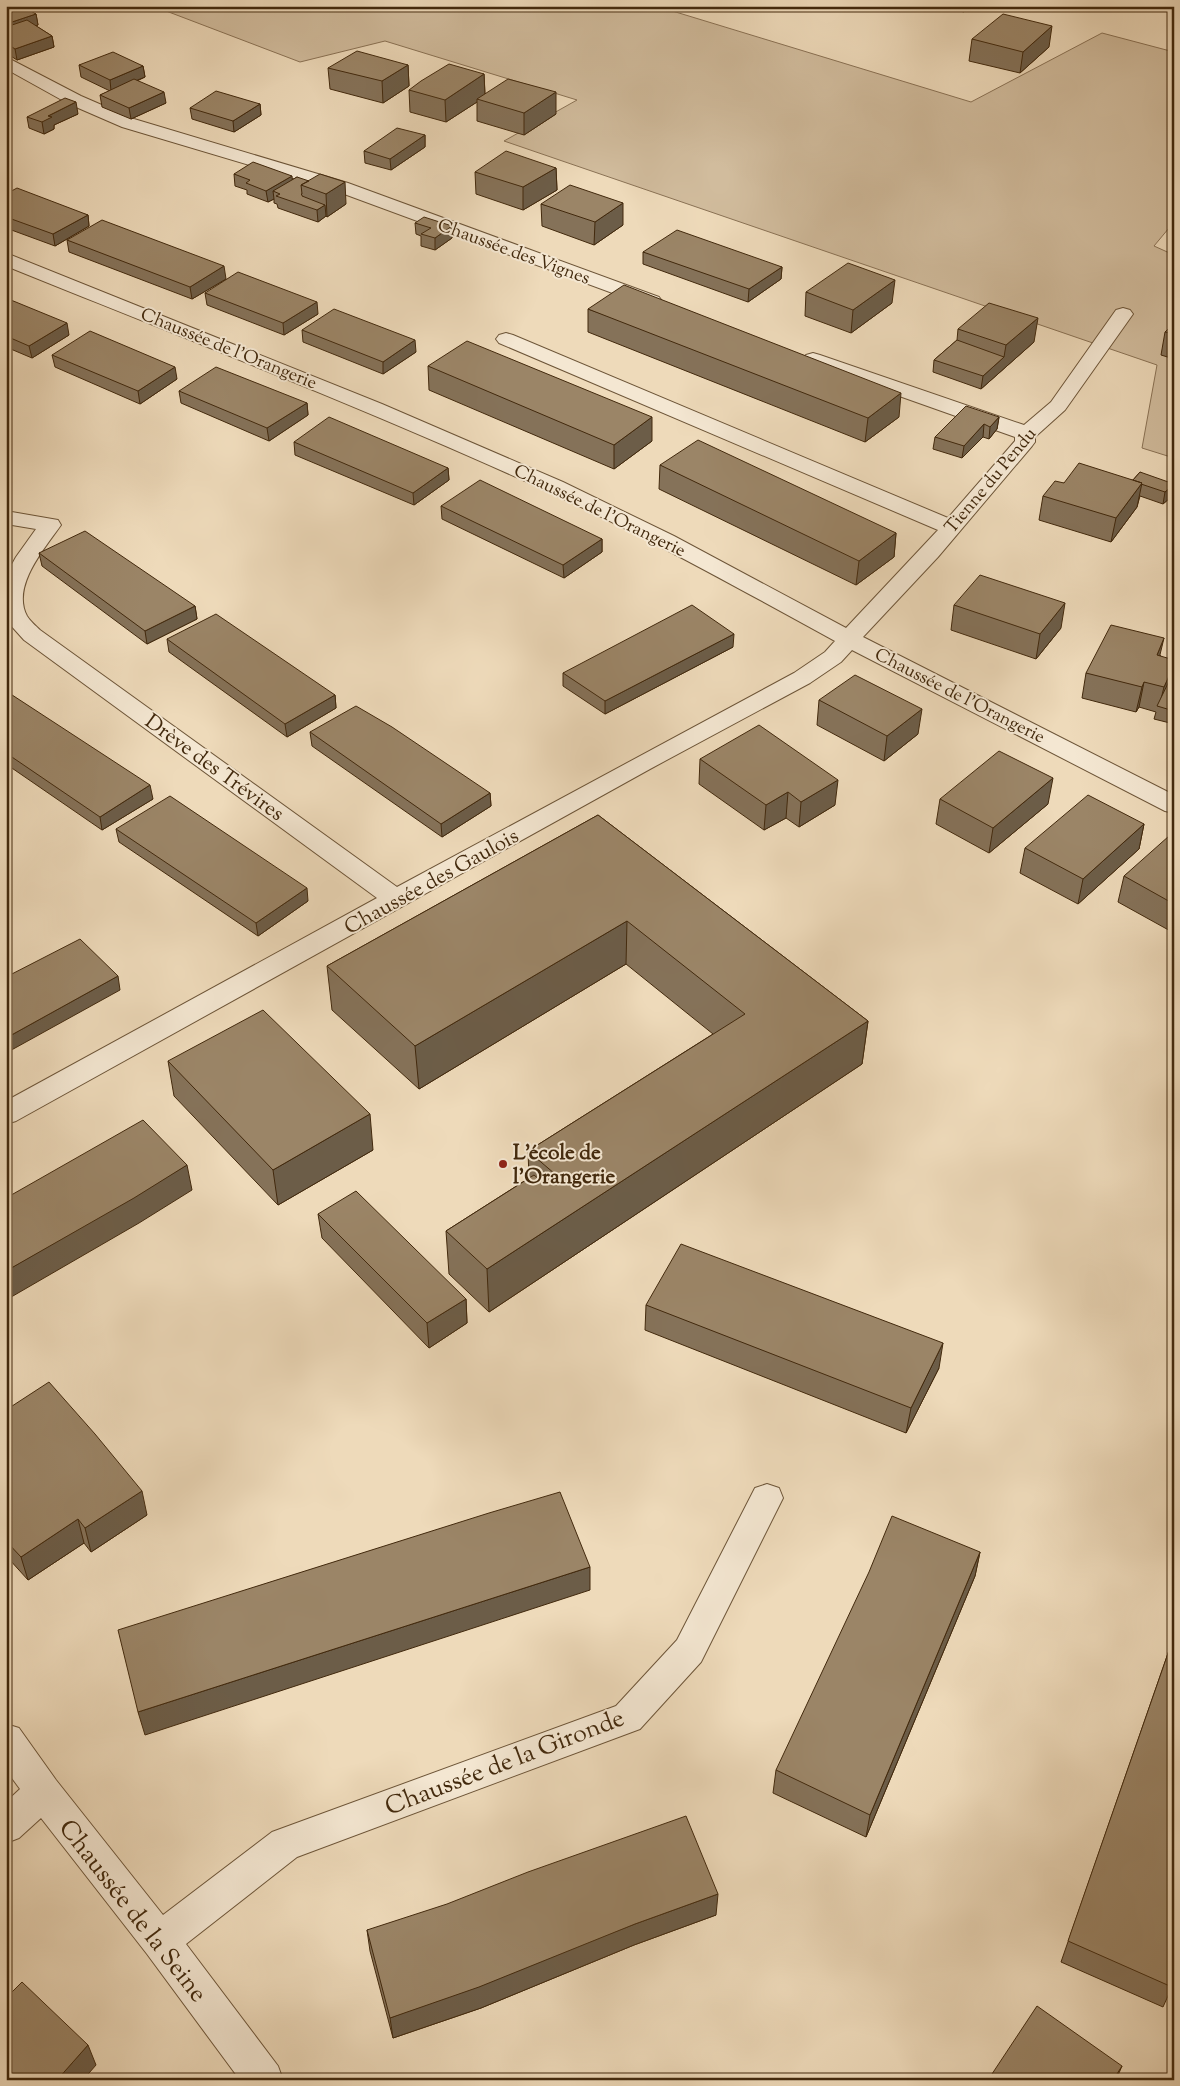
<svg xmlns="http://www.w3.org/2000/svg" width="1180" height="2086" viewBox="0 0 1180 2086" font-family="'Sorts Mill Goudy',serif">
	<style>
		.green { fill: #d1bc9d; stroke: #8a7255 }
		.lines { fill: none; stroke-linecap: round; stroke-linejoin: round }
		.minor-casing { stroke: #6d5538; stroke-width: 2 }
		.minor { fill: #f4e7d2; fill-rule: evenodd }
		.wall { fill: #857259; stroke: #42290d }
		.shaded-wall { fill: #6c5d48; stroke: #42290d }
		.building { fill: #9b8567; stroke: #42290d }
		.poi-dot { fill: #8f2418; stroke: #f4e7d2; stroke-width: 2 }
		.labels { text-anchor: middle; stroke-width: 4; stroke-linejoin: round; paint-order: stroke }
		.far-street-label { font-size: 18px; fill: #42290d; stroke: #f4e7d2 }
		.street-label { font-size: 21px; fill: #42290d; stroke: #f4e7d2 }
		.poi-label { font-size: 21px; font-weight: bold; fill: #42290d; stroke: #f4e7d2; text-anchor: start }
		.near-street-label { font-size: 25px; fill: #42290d; stroke: #f4e7d2 }
	</style>
	<rect width="100%" height="100%" fill="#eedaba"/>
	<filter id="stains"><feTurbulence type="fractalNoise" baseFrequency=".004" numOctaves="4"/><feColorMatrix values="0 0 0 0 .2 0 0 0 0 .09 0 0 0 0 .02 0 0 0 .5 -.17"/></filter>
	<radialGradient id="worn" r=".72"><stop offset=".6" stop-color="#630" stop-opacity="0"/><stop offset="1" stop-color="#630" stop-opacity=".3"/></radialGradient>
	<path class="green" d="M 153,6 L 656,6 L 971,102 L 1102,33 L 1174,52 L 1174,222 L 1154,246 L 1174,255 L 1174,458 L 1142,448 L 1157,365 L 504,141 L 577,100 L 385,41 L 300,62 Z"/>
	<g class="lines">
		<g class="minor-casing">
			<path id="minor" d="M 6,57 L 81,96 L 134,119 L 348,183 L 659,297 L 662,301 L 659,305 L 652,307 L 645,305 L 336,191 L 122,127 L 69,104 L 6,69 Z
				M 6,253 L 382,404 L 563,482 L 674,536 L 846,628 L 938,530 L 499,343 L 496,339 L 499,335 L 506,333 L 513,335 L 948,518 L 1015,441 L 1015,437 L 806,363 L 803,359 L 806,355 L 813,353 L 820,355 L 1024,425 L 1051,402 L 1116,310 L 1123,308 L 1130,310 L 1133,314 L 1065,410 L 1035,437 L 1035,442 L 1032,446 L 938,557 L 863,637 L 1174,795 L 1174,813 L 1165,811 L 852,650 L 841,662 L 810,683 L 650,769 L 16,1121 L 6,1124 L 6,1101 L 377,898 L 24,640 L 6,620 L 6,575 L 16,557 L 36,529 L 6,524 L 6,511 L 58,520 L 61,525 C 45,548 11,586 27,616 C 30,621 36,626 40,630 L 397,887 L 794,673 L 825,652 L 835,641 C 740,589 645,536 547,491 C 369,410 187,339 6,266 Z
				M 767,1484 L 779,1488 L 783,1498 L 701,1662 L 640,1729 L 297,1857 L 186,1944 L 278,2066 L 283,2080 L 240,2080 L 147,1954 L 41,1818 L 19,1838 L 6,1843 L 6,1802 L 20,1789 L 6,1770 L 6,1724 L 19,1728 L 56,1780 L 163,1915 L 272,1832 L 616,1706 L 677,1640 L 755,1488 Z"/>
		</g>
		<use href="#minor" class="minor"/>
	</g>
	<path class="wall" d="M 6,6 L 36,14 L 38,25 L 36,26 L 52,36 L 54,47 L 17,60 L 6,53 Z
		M 939,6 L 970,6 L 964,12 Z
		M 972,39 L 1049,47 L 1020,73 L 969,61 Z
		M 79,65 L 143,66 L 145,77 L 137,81 L 166,103 L 131,119 L 102,107 L 100,95 L 110,91 L 81,77 Z
		M 408,65 L 409,86 L 383,103 L 330,89 L 328,68 Z
		M 484,74 L 485,94 L 556,114 L 524,135 L 477,121 L 477,102 L 446,122 L 410,112 L 409,90 Z
		M 260,104 L 261,115 L 234,132 L 192,119 L 190,108 Z
		M 78,114 L 54,125 L 54,129 L 44,134 L 29,128 L 27,117 Z
		M 425,135 L 425,147 L 391,170 L 365,163 L 364,151 Z
		M 556,168 L 557,190 L 523,210 L 476,194 L 475,172 Z
		M 234,174 L 292,180 L 297,177 L 346,204 L 327,217 L 326,216 L 318,222 L 278,208 L 277,204 L 274,203 L 274,199 L 268,202 L 247,194 L 247,190 L 235,186 Z
		M 6,194 L 88,215 L 89,226 L 55,246 L 6,228 Z
		M 541,204 L 623,225 L 594,245 L 542,226 Z
		M 415,223 L 452,226 L 452,238 L 435,250 L 421,246 L 421,236 L 416,234 Z
		M 67,240 L 226,279 L 192,299 L 69,252 Z
		M 643,252 L 782,267 L 781,279 L 748,302 L 643,264 Z
		M 806,292 L 892,303 L 851,333 L 805,316 Z
		M 205,293 L 318,314 L 284,335 L 207,305 Z
		M 6,298 L 69,335 L 32,358 L 6,347 Z
		M 588,309 L 899,417 L 865,442 L 588,332 Z
		M 1174,323 L 1174,359 L 1161,355 L 1165,332 Z
		M 958,329 L 1034,342 L 981,389 L 933,372 L 934,360 L 957,340 Z
		M 302,330 L 416,352 L 383,374 L 303,342 Z
		M 52,355 L 177,379 L 140,404 L 55,367 Z
		M 428,366 L 652,441 L 614,469 L 429,390 Z
		M 179,391 L 307,403 L 308,415 L 269,441 L 181,403 Z
		M 999,417 L 997,429 L 989,439 L 983,437 L 962,458 L 933,449 L 935,437 Z
		M 294,442 L 448,468 L 449,480 L 414,505 L 295,455 Z
		M 660,465 L 896,533 L 894,557 L 856,585 L 659,489 Z
		M 1140,472 L 1171,497 L 1163,504 L 1140,496 L 1137,507 L 1111,542 L 1039,520 L 1043,496 L 1064,483 L 1133,480 Z
		M 441,506 L 602,539 L 602,552 L 564,578 L 442,519 Z
		M 39,553 L 195,606 L 197,619 L 147,644 L 42,566 Z
		M 954,605 L 1061,628 L 1036,659 L 951,630 Z
		M 167,639 L 335,695 L 336,708 L 287,737 L 169,652 Z
		M 733,647 L 605,714 L 563,686 L 563,673 Z
		M 1160,655 L 1173,673 L 1174,671 L 1174,724 L 1154,719 L 1156,712 L 1139,707 L 1136,712 L 1082,698 L 1086,673 Z
		M 6,691 L 153,799 L 102,830 L 6,764 Z
		M 819,700 L 918,734 L 884,761 L 817,725 Z
		M 310,732 L 490,793 L 491,806 L 442,837 L 312,746 Z
		M 700,759 L 835,805 L 799,827 L 786,818 L 764,830 L 699,784 Z
		M 940,799 L 1048,804 L 989,853 L 936,824 Z
		M 598,815 L 868,1021 L 862,1064 L 489,1312 L 449,1274 L 446,1231 L 529,1178 L 528,1151 L 713,1034 L 626,964 L 419,1089 L 332,1010 L 327,966 Z
		M 1144,824 L 1139,849 L 1078,904 L 1020,873 L 1025,848 Z
		M 116,829 L 308,901 L 258,936 L 119,842 Z
		M 1174,839 L 1174,933 L 1118,902 L 1124,876 Z
		M 168,1061 L 373,1150 L 278,1205 L 174,1096 Z
		M 318,1214 L 466,1299 L 467,1323 L 429,1348 L 322,1238 Z
		M 646,1305 L 939,1368 L 906,1433 L 645,1330 Z
		M 6,1410 L 147,1515 L 91,1552 L 84,1543 L 28,1580 L 9,1559 L 6,1560 Z
		M 980,1552 L 975,1576 L 866,1837 L 773,1793 L 776,1770 Z
		M 1174,1636 L 1172,1987 L 1163,2007 L 1061,1962 Z
		M 716,1915 L 634,1945 L 481,2008 L 393,2038 L 370,1951 L 367,1930 Z"/>
	<path class="shaded-wall" d="M 964,6 L 970,6 L 964,12 Z
		M 36,14 L 38,25 L 6,36 L 6,24 Z
		M 1052,26 L 1049,47 L 1020,73 L 1023,52 Z
		M 52,36 L 54,47 L 17,60 L 15,49 Z
		M 408,65 L 409,86 L 383,103 L 382,81 Z
		M 143,66 L 145,77 L 111,91 L 110,80 Z
		M 484,74 L 485,96 L 477,99 L 477,102 L 446,122 L 445,100 Z
		M 164,92 L 166,103 L 131,119 L 129,108 Z
		M 556,92 L 556,114 L 524,135 L 524,113 Z
		M 76,102 L 78,114 L 54,125 L 54,129 L 44,134 L 42,122 L 48,116 Z
		M 260,104 L 261,115 L 234,132 L 233,121 Z
		M 425,135 L 425,147 L 391,170 L 390,159 Z
		M 556,168 L 557,190 L 523,210 L 523,187 Z
		M 292,176 L 293,188 L 273,191 L 274,199 L 268,202 L 266,191 Z
		M 345,182 L 346,204 L 327,217 L 326,194 Z
		M 623,203 L 623,225 L 594,245 L 595,222 Z
		M 325,205 L 326,216 L 318,222 L 317,210 Z
		M 88,215 L 89,226 L 55,246 L 53,234 Z
		M 452,226 L 452,238 L 435,250 L 435,238 Z
		M 224,266 L 226,279 L 192,299 L 190,287 Z
		M 782,267 L 781,279 L 748,302 L 749,289 Z
		M 895,280 L 892,303 L 851,333 L 853,310 Z
		M 317,302 L 318,314 L 284,335 L 283,323 Z
		M 1038,318 L 1034,342 L 981,389 L 983,376 L 1004,357 L 1006,345 Z
		M 67,323 L 69,335 L 32,358 L 29,346 Z
		M 415,340 L 416,352 L 383,374 L 383,362 Z
		M 175,367 L 177,379 L 140,404 L 138,391 Z
		M 901,393 L 899,417 L 865,442 L 868,418 Z
		M 307,403 L 308,415 L 269,441 L 267,428 Z
		M 652,417 L 652,441 L 614,469 L 614,445 Z
		M 999,417 L 997,429 L 989,439 L 990,427 Z
		M 984,424 L 983,437 L 962,458 L 964,446 Z
		M 448,468 L 449,480 L 414,505 L 413,493 Z
		M 1142,483 L 1137,507 L 1111,542 L 1116,518 Z
		M 1174,484 L 1171,497 L 1163,504 L 1165,492 Z
		M 896,533 L 894,557 L 856,585 L 859,561 Z
		M 602,539 L 602,552 L 564,578 L 563,565 Z
		M 1065,603 L 1061,628 L 1036,659 L 1040,634 Z
		M 195,606 L 197,619 L 147,644 L 145,631 Z
		M 734,634 L 733,647 L 605,714 L 605,701 Z
		M 1164,638 L 1158,663 L 1157,655 Z
		M 1174,665 L 1174,669 L 1170,685 L 1159,707 L 1164,687 Z
		M 1144,682 L 1139,707 L 1136,712 L 1142,687 Z
		M 335,695 L 336,708 L 287,737 L 285,724 Z
		M 922,709 L 918,734 L 884,761 L 887,736 Z
		M 1053,778 L 1048,804 L 989,853 L 993,828 Z
		M 838,780 L 835,805 L 799,827 L 801,802 Z
		M 150,785 L 153,799 L 102,830 L 100,817 Z
		M 788,792 L 786,818 L 764,830 L 766,805 Z
		M 490,793 L 491,806 L 442,837 L 441,824 Z
		M 1144,824 L 1139,849 L 1078,904 L 1083,879 Z
		M 307,888 L 308,901 L 258,936 L 256,923 Z
		M 627,921 L 626,964 L 419,1089 L 415,1046 Z
		M 118,976 L 120,990 L 6,1053 L 6,1038 Z
		M 868,1021 L 862,1064 L 489,1312 L 487,1269 Z
		M 370,1114 L 373,1150 L 278,1205 L 273,1170 Z
		M 187,1165 L 192,1190 L 139,1223 L 6,1300 L 6,1271 Z
		M 466,1299 L 467,1323 L 429,1348 L 427,1323 Z
		M 943,1343 L 939,1368 L 906,1433 L 911,1408 Z
		M 142,1491 L 147,1515 L 91,1552 L 85,1528 Z
		M 78,1519 L 84,1543 L 28,1580 L 21,1557 Z
		M 6,1551 L 9,1559 L 6,1560 Z
		M 980,1552 L 975,1576 L 866,1837 L 870,1815 Z
		M 590,1567 L 590,1590 L 145,1735 L 138,1712 Z
		M 718,1894 L 716,1915 L 634,1945 L 481,2008 L 393,2038 L 390,2018 L 635,1924 Z
		M 88,2045 L 96,2065 L 83,2080 L 57,2080 Z
		M 1122,2066 L 1116,2080 L 1113,2080 Z"/>
	<path class="building" d="M 6,6 L 22,6 L 36,14 L 6,24 Z
		M 1003,14 L 1052,26 L 1023,52 L 972,39 Z
		M 27,20 L 52,36 L 15,49 L 6,43 L 6,27 Z
		M 357,51 L 408,65 L 382,81 L 328,68 Z
		M 113,52 L 143,66 L 110,80 L 79,65 Z
		M 449,64 L 484,74 L 445,100 L 409,90 L 421,81 Z
		M 134,79 L 164,92 L 129,108 L 100,95 Z
		M 508,79 L 556,92 L 524,113 L 477,99 Z
		M 216,91 L 260,104 L 233,121 L 190,108 Z
		M 65,98 L 76,102 L 48,116 L 52,117 L 42,122 L 27,117 Z
		M 397,128 L 425,135 L 390,159 L 364,151 Z
		M 506,151 L 556,168 L 523,187 L 475,172 Z
		M 253,162 L 292,176 L 266,191 L 246,183 L 250,180 L 234,174 Z
		M 320,174 L 345,182 L 326,194 L 301,185 Z
		M 297,177 L 309,181 L 301,185 L 302,194 L 301,194 L 302,195 L 302,196 L 325,205 L 317,210 L 276,196 L 280,194 L 273,191 Z
		M 570,185 L 623,203 L 595,222 L 541,204 Z
		M 17,188 L 88,215 L 53,234 L 6,217 L 6,194 Z
		M 424,217 L 452,226 L 435,238 L 421,234 L 431,228 L 415,223 Z
		M 102,220 L 224,266 L 190,287 L 67,240 Z
		M 677,230 L 782,267 L 749,289 L 643,252 Z
		M 848,263 L 895,280 L 853,310 L 806,292 Z
		M 238,272 L 317,302 L 283,323 L 205,293 Z
		M 624,285 L 901,393 L 868,418 L 588,309 Z
		M 6,298 L 67,323 L 29,346 L 6,336 Z
		M 989,303 L 1038,318 L 1006,345 L 958,329 Z
		M 334,309 L 415,340 L 383,362 L 302,330 Z
		M 1174,323 L 1174,334 L 1165,332 Z
		M 90,331 L 175,367 L 138,391 L 52,355 Z
		M 957,340 L 1004,357 L 983,376 L 934,360 Z
		M 467,341 L 652,417 L 614,445 L 428,366 Z
		M 216,367 L 307,403 L 267,428 L 179,391 Z
		M 966,406 L 999,417 L 990,427 L 984,424 L 964,446 L 935,437 Z
		M 329,417 L 448,468 L 413,493 L 294,442 Z
		M 698,440 L 896,533 L 859,561 L 660,465 Z
		M 1079,463 L 1142,483 L 1116,518 L 1043,496 L 1055,481 L 1064,483 Z
		M 1140,472 L 1174,484 L 1165,492 L 1141,484 L 1142,483 L 1133,480 Z
		M 480,480 L 602,539 L 563,565 L 441,506 Z
		M 85,531 L 195,606 L 145,631 L 39,553 Z
		M 980,575 L 1065,603 L 1040,634 L 954,605 Z
		M 692,605 L 734,634 L 605,701 L 563,673 Z
		M 216,614 L 335,695 L 285,724 L 167,639 Z
		M 1111,625 L 1164,638 L 1157,655 L 1174,660 L 1174,665 L 1164,687 L 1144,682 L 1142,687 L 1086,673 Z
		M 1174,671 L 1174,711 L 1157,706 Z
		M 855,675 L 922,709 L 887,736 L 819,700 Z
		M 6,691 L 150,785 L 100,817 L 6,753 Z
		M 356,706 L 392,727 L 490,793 L 441,824 L 310,732 Z
		M 759,725 L 838,780 L 801,802 L 788,792 L 766,805 L 700,759 Z
		M 999,751 L 1053,778 L 993,828 L 940,799 Z
		M 1088,795 L 1144,824 L 1083,879 L 1025,848 Z
		M 170,796 L 307,888 L 256,923 L 116,829 Z
		M 598,815 L 868,1021 L 487,1269 L 446,1231 L 534,1175 L 542,1182 L 555,1174 L 528,1151 L 745,1014 L 627,921 L 415,1046 L 327,966 Z
		M 1169,836 L 1174,839 L 1174,904 L 1124,876 Z
		M 80,939 L 118,976 L 6,1038 L 6,977 Z
		M 263,1010 L 370,1114 L 273,1170 L 168,1061 Z
		M 143,1120 L 187,1165 L 134,1198 L 6,1271 L 6,1198 Z
		M 356,1191 L 466,1299 L 427,1323 L 318,1214 Z
		M 681,1244 L 943,1343 L 911,1408 L 646,1305 Z
		M 49,1382 L 95,1434 L 142,1491 L 85,1528 L 78,1519 L 21,1557 L 6,1541 L 6,1410 Z
		M 560,1492 L 590,1567 L 138,1712 L 118,1630 L 489,1513 Z
		M 892,1516 L 980,1552 L 870,1815 L 776,1770 L 869,1572 Z
		M 1174,1636 L 1174,1982 L 1172,1987 L 1068,1941 Z
		M 686,1816 L 718,1894 L 635,1924 L 479,1987 L 390,2018 L 367,1930 L 447,1904 L 528,1872 Z
		M 22,1982 L 88,2045 L 57,2080 L 6,2080 L 6,1998 Z
		M 1037,2006 L 1122,2066 L 1113,2080 L 988,2080 Z"/>
	<circle class="poi-dot" cx="503" cy="1164" r="5"/>
	<g class="labels">
		<g class="far-street-label">
			<text transform="translate(514 251) rotate(20)" y="6">Chaussée des Vignes</text>
			<text transform="translate(229 348) rotate(22)" y="6">Chaussée de l'Orangerie</text>
			<text transform="translate(990 480) rotate(-50)" y="6">Tienne du Pendu</text>
			<text transform="translate(600 510) rotate(26)" y="6">Chaussée de l'Orangerie</text>
			<text transform="translate(960 695) rotate(27)" y="6">Chaussée de l'Orangerie</text>
		</g>
		<g class="street-label">
			<text transform="translate(215 767) rotate(36)" y="7">Drève des Trévires</text>
			<text transform="translate(431 881) rotate(-29)" y="7">Chaussée des Gaulois</text>
		</g>
		<g class="poi-label">
			<text x="513" y="1159">L'école de<tspan x="513" dy="24">l'Orangerie</tspan></text>
		</g>
		<g class="near-street-label">
			<text transform="translate(504 1761) rotate(-21)" y="9">Chaussée de la Gironde</text>
			<text transform="translate(134 1910) rotate(52)" y="9">Chaussée de la Seine</text>
		</g>
	</g>
	<rect width="1180" height="2086" fill="none" stroke="#eedaba" stroke-width="25"/>
	<rect x="8" y="8" width="1165" height="2071" fill="none" stroke="#42290d" stroke-width="2.5"/>
	<rect x="12" y="12" width="1155" height="2061" fill="none" stroke="#42290d"/>
	<rect width="100%" height="100%" filter="url(#stains)"/>
	<rect width="100%" height="100%" fill="url(#worn)"/>
</svg>
